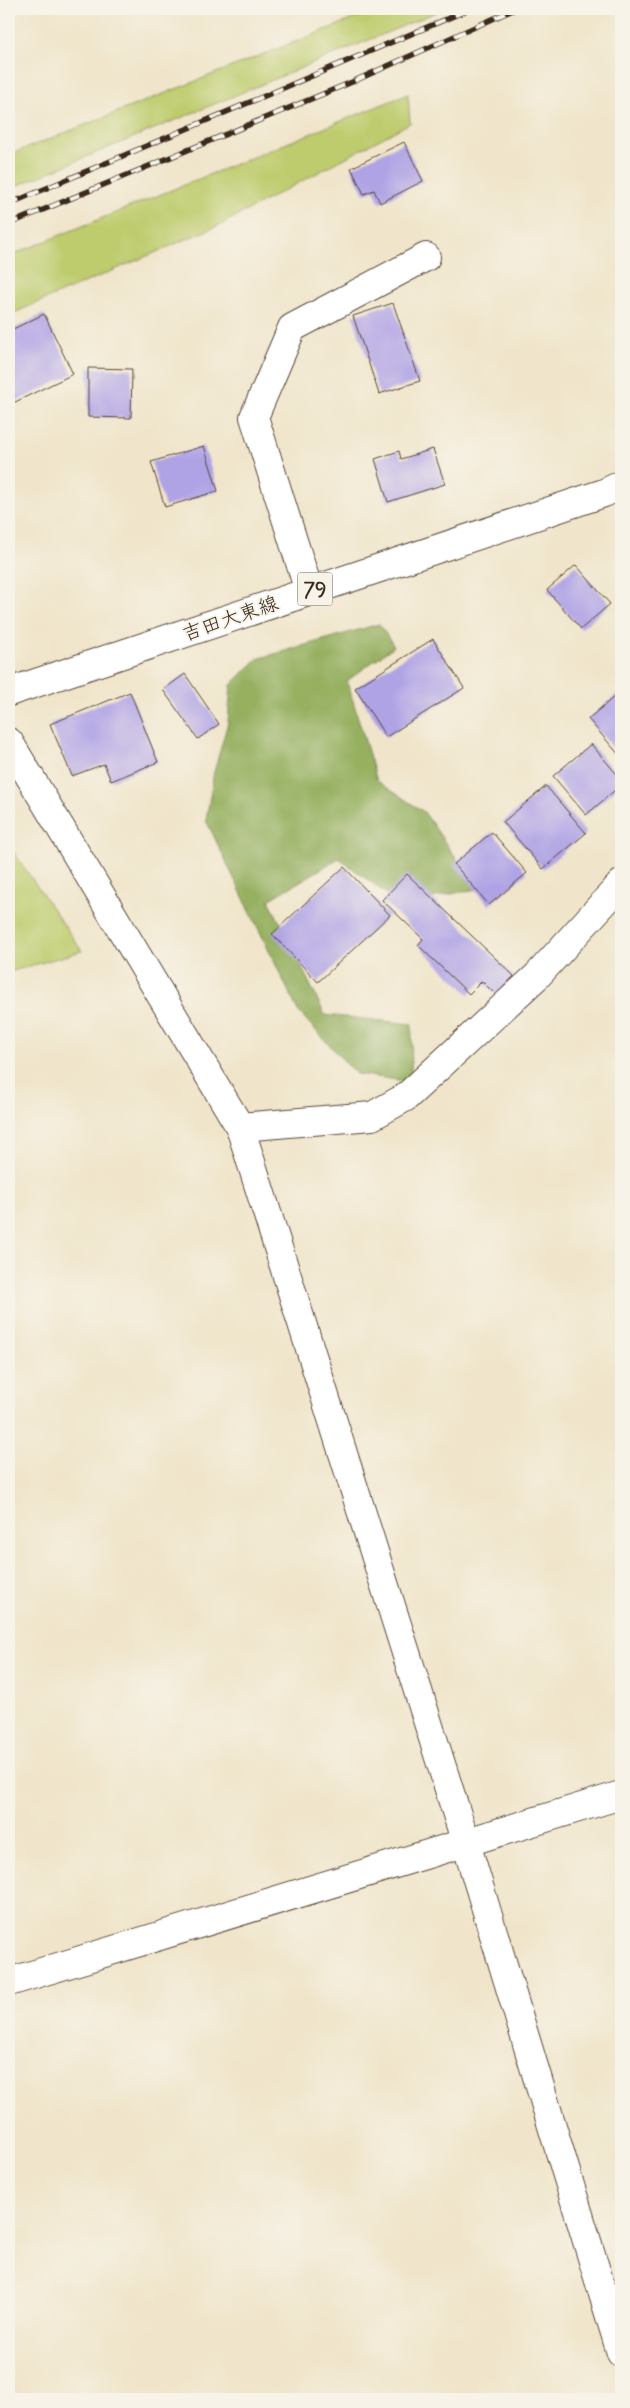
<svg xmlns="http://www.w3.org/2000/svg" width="630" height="2408" font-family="Mynerve,'Klee One',sans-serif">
<rect width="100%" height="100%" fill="#f7f3e8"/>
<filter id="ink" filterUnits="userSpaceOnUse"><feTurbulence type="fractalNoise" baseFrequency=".02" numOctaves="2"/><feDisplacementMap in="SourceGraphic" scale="10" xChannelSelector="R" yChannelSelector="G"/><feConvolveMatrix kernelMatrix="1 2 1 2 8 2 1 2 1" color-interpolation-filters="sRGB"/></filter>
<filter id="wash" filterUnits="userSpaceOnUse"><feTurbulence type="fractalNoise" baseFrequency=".0096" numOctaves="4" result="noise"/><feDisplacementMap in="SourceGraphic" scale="20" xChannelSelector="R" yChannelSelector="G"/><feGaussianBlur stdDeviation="1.12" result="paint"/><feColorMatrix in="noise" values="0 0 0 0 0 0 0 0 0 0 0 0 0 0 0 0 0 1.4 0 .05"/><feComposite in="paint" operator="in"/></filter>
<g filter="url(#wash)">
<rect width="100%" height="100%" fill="#f0e5ca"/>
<g fill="#becc6d" stroke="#7c7b46">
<path d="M378,9H444L9,189V155Z"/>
<path d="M408,94L410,123L222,224L9,315V256Z"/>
<path d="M12,850L82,951L9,972V851Z"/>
</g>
<path fill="#96b060" stroke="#686d3f" d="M379,624L394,646L347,681L377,781L424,812L477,889L400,904L339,858L269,900L325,1015L412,1024L411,1082L356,1074L298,1011L206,820L214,772L228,722L231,685L257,659Z"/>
<g id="blocks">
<g fill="#afa2e5">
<path d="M404,142L423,181L380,203L374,190L364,194L351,168Z"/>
<path d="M393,303L420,381L379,394L353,316Z"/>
<path d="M44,314L73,374L9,405V331Z"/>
<path d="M88,368L132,369L131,418L88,417Z"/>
<path d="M204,446L218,491L165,507L151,462Z"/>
<path d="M433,449L445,484L388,502L375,459L399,451L401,459Z"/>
<path d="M576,565L610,604L581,629L547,590Z"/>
<path d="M433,639L464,688L386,737L355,688Z"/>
<path d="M185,674L219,724L198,739L163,690Z"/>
<path d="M621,691V757L588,719Z"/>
<path d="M130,692L158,762L111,781L104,764L72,776L50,724Z"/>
<path d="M591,744L621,779V785L586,815L553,776Z"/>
<path d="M546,786L586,833L543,869L503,822Z"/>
<path d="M492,832L527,873L489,905L454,864Z"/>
<path d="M344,867L390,915L318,982L272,934Z"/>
<path d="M407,874L514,976L496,995L482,981L469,994L418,945L423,939L382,900Z"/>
</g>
</g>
</g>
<g filter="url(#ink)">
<use href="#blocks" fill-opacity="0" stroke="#564638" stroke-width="1"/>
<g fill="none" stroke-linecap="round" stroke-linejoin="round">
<defs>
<g id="minor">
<path d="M309,591L254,417L292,328L426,257"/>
<path d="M9,742L240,1127L466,1843L621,2353"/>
<path d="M240,1127L372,1116L406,1097L537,976L621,884"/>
<path d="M9,1982L621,1795"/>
</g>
<path id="primary" d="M9,692L604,493L621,485"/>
</defs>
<use href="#minor" stroke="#564638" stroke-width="30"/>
<use href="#primary" stroke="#564638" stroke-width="30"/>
<use href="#minor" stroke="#fff" stroke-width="28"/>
<use href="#primary" stroke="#fff" stroke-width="28"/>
<defs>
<g id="rail">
<path d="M9,204L470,9"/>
<path d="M9,224L352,82L515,9"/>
</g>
</defs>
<use href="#rail" stroke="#3b2a1e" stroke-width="5.5"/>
<use href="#rail" stroke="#f7f3e8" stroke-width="4" stroke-dasharray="11" stroke-linecap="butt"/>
</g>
</g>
<g text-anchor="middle" stroke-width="4" stroke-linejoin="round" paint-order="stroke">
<rect fill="#f7f3e8" stroke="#73665b" stroke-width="1" x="297.5" y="572.5" width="35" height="33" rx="4"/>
<g font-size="19" font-weight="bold" fill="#3b2a1e">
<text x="315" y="596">79</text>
</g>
<g font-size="20" fill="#3b2a1e" stroke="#f7f3e8">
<text transform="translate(230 618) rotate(-19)" y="7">吉田大東線</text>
</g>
</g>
<rect width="630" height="2408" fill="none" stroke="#f7f3e8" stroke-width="30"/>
</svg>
